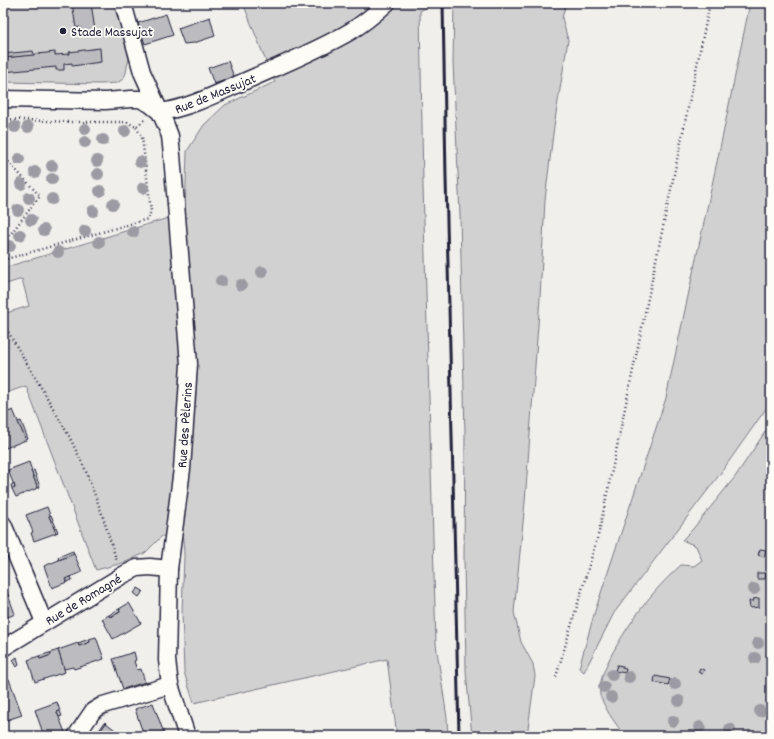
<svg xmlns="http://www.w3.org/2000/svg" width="774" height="739" font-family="Dekko,sans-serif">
<rect width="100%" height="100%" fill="#f0efec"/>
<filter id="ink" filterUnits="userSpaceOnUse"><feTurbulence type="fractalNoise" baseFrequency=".025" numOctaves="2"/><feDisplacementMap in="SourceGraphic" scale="8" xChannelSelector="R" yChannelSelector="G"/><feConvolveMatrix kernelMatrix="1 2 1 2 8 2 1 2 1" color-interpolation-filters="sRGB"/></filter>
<g filter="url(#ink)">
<g fill="#d2d1d1" stroke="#7a7a86">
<path d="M3,3H117L129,59L127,67L126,73L123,79L117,83L101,84L3,82Z"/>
<path d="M243,3H435L420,11L423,185L436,644L447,718L448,736H397L387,659L194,703L184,672L182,613L184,555L183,538L162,536L145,553L126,562L96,570L26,386L3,394V314L29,306L22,279L3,285V268L185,213L187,151L204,125L225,105L275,82L267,64Z"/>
<path d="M454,3H566L562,18L568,40L554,126L545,200L540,298L525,502L514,612L521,642L533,664L535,676L527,736H472L466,671L464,558L465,436L460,215L453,63Z"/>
<path d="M750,3H771V401L763,413L720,474L614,613L584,672L579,668L595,611L666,398L680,333L723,134Z"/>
<path d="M771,423V736H625C616,724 608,714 602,700C601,698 600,697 600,695C595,671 636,614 651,596C660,585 670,575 681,565L694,566L702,560L696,546L682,540L692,530L735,477Z"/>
</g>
<g fill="#bcbcc0" stroke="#22223b">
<path d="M72,3H91L95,31L81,33L80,27L76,28Z"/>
<path d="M166,14L173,35L145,44L138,23Z"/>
<path d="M210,17L215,36L194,43L184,44L178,28Z"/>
<path d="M100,48L101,62L72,66V63L64,64V70H56V67L3,72V58L55,52V55L70,54L69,52Z"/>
<path d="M33,51L34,55L3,58V54Z"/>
<path d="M228,61L234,77L214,84L208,68Z"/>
<path d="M13,410L26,440L3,449V414Z"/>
<path d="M21,421L28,439L26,440L18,422Z"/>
<path d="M29,462L32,471H31L38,488L16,497L12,489L15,488L8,470Z"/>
<path d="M34,470L40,487L38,488L31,471Z"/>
<path d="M14,483L15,488L12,489L11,485Z"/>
<path d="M47,507L50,515L49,516L56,533L34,541L31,533L33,532L26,515Z"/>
<path d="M51,515L58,532L56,533L49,516Z"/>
<path d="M760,549L766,550L764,557L758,555Z"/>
<path d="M73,551L74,554L59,560L58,557Z"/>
<path d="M74,554L82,572L65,579L67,582L52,588L44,566Z"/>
<path d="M757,573H766L765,579H757Z"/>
<path d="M71,577L72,580L67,582L65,579Z"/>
<path d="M138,588L143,591L139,597L134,593Z"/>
<path d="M7,592L8,595L3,597V594Z"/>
<path d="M8,595L15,614L3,619V597Z"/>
<path d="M759,598V607L750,608L749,601H754L753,599Z"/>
<path d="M129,603L141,623L113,639L102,619L109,615L110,617L120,612L119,609Z"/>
<path d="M119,609L120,612L110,617L109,615Z"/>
<path d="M96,637L104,659L74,669L73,667L64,669L58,650L78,643L79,646L90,642L89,639Z"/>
<path d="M89,639L90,642L79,646L78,643Z"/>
<path d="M58,650L65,672L35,682L28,660L39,656L40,659L51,655L50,653Z"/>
<path d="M134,652L136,660L134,661L137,670L141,669L145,682L123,689L113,659Z"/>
<path d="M49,653H50L51,655L40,659L39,656Z"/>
<path d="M17,657L19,665L17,667L13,660Z"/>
<path d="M617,665L623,666L622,668L626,669L625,673L615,671Z"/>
<path d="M700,668L704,670L702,674L698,672Z"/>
<path d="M655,676L670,679L668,685L654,682Z"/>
<path d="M9,679L22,715L4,721L3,718V681Z"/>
<path d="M57,702L60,711L57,712L66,735L44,736L35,710Z"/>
<path d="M153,703L165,736H144L135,709Z"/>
<path d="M60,711L62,716L59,717L57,712Z"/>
<path d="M105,722L106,723L97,736H95Z"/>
<path d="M106,723L123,736H97Z"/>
<path d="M756,732L763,734V736H755Z"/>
</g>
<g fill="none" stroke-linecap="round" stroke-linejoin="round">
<defs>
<g id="minor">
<path d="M123,3L142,72L165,123L170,136L172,155L189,364L182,469L169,569L167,660L170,685L187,736"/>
<path d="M3,99L105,101L131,99H140L150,104L160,112C189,108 216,94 243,82C279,66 317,51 351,31C364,23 376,13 387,3"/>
<path d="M3,524L44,622"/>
<path d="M3,648L123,575L137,568L150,567L169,569"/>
<path d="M76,736L93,711L103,705L170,685"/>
</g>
</defs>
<use href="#minor" stroke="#22223b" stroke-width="19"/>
<g stroke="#22223b" stroke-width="2.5" stroke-dasharray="1 3" stroke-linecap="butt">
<path d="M3,119L69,122H127L136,127L145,119"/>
<path d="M3,156L40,196L3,244"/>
<path d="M3,260L148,219L151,211L142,137L136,127"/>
<path d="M3,317L6,327L11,337L45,394L69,436L85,469L102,514L117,562"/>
<path d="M556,677L599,532L710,3"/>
</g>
<use href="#minor" stroke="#fdfcf7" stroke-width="16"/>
<path stroke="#22223b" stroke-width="3" d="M443,3L446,178L459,736"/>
</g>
<g fill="#9c9ba3">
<circle cx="15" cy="127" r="6"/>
<circle cx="28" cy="127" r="6"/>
<circle cx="85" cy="129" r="6"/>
<circle cx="125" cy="131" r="6"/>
<circle cx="103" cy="140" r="6"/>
<circle cx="85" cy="142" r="6"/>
<circle cx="19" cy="159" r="6"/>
<circle cx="97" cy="161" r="6"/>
<circle cx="140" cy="162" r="6"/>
<circle cx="52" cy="166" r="6"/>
<circle cx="35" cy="172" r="6"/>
<circle cx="98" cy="174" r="6"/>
<circle cx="52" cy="179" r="6"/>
<circle cx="21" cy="184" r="6"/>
<circle cx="143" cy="188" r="6"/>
<circle cx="100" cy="191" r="6"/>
<circle cx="29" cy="198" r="6"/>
<circle cx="52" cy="199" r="6"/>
<circle cx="113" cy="204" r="6"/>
<circle cx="18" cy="210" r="6"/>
<circle cx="93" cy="211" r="6"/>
<circle cx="31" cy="220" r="6"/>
<circle cx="44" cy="230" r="6"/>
<circle cx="85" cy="231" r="6"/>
<circle cx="133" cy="232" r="6"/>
<circle cx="20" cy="235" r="6"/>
<circle cx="99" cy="242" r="6"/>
<circle cx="10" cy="246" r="6"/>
<circle cx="58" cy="252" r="6"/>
<circle cx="262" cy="272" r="6"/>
<circle cx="221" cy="281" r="6"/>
<circle cx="241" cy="285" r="6"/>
<circle cx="754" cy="589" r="6"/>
<circle cx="758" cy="643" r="6"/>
<circle cx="755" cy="658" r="6"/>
<circle cx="612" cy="675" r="6"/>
<circle cx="629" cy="677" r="6"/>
<circle cx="675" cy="684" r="6"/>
<circle cx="604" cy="687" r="6"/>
<circle cx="611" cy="697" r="6"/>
<circle cx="679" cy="701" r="6"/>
<circle cx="760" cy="711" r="6"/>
<circle cx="673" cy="721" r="6"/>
<circle cx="700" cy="727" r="6"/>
<circle cx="730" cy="729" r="6"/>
</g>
</g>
<circle fill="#22223b" stroke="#fdfcf7" stroke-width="1.5" cx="63" cy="31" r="4"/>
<g text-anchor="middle" stroke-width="3.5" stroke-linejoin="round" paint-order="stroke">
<g font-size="14" fill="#22223b" stroke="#fdfcf7" text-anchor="start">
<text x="71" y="36">Stade Massujat</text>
</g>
<g font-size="14" fill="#22223b" stroke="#fdfcf7">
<text transform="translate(215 93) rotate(-22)" y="5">Rue de Massujat</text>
<text transform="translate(184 425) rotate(-86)" y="5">Rue des Pèlerins</text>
<text transform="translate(83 599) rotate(-31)" y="5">Rue de Romagné</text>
</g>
</g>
<rect width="774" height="739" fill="none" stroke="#fdfcf7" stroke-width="16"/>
<rect x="8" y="8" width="758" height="723" fill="none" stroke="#22223b" stroke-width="1.5" filter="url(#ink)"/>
</svg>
